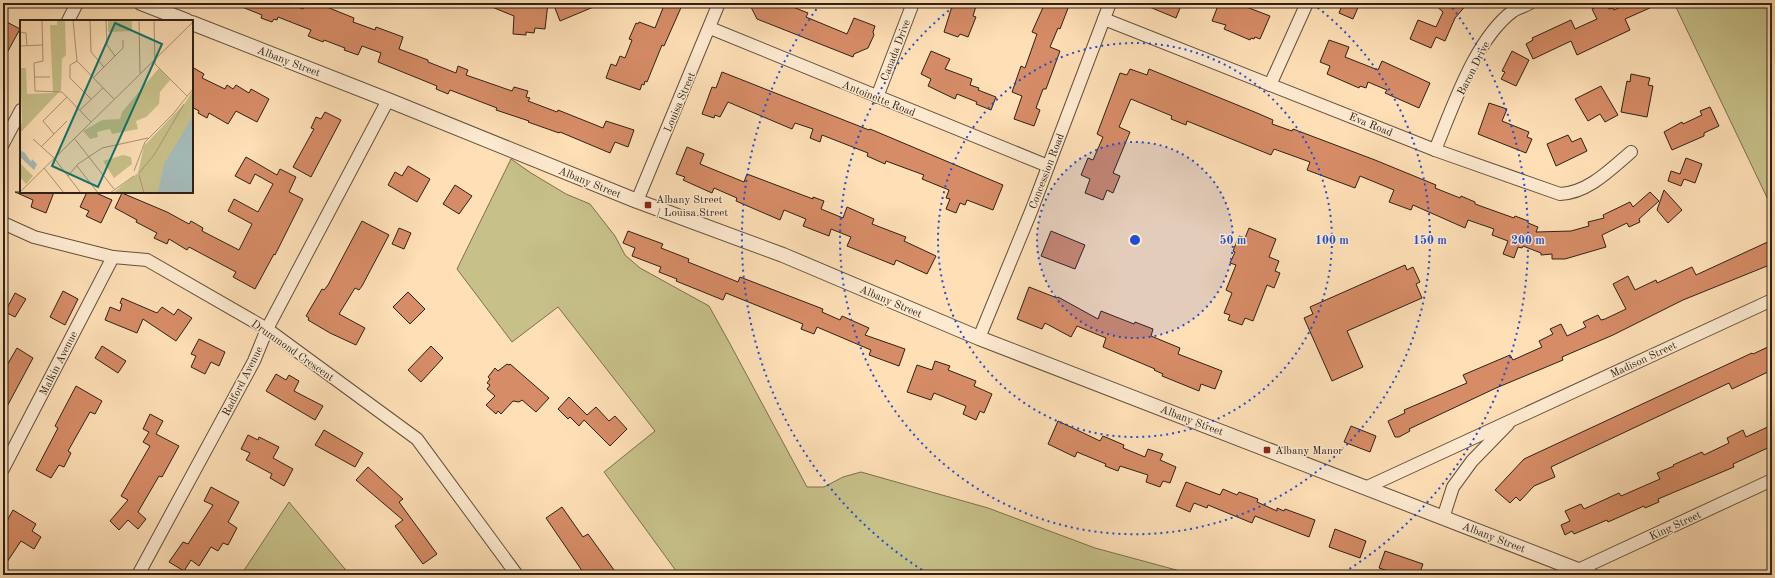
<svg xmlns="http://www.w3.org/2000/svg" width="1775" height="578" font-family="'Old Standard TT',serif">
<rect width="100%" height="100%" fill="#fedfb6"/>
<filter id="stains"><feTurbulence type="fractalNoise" baseFrequency=".005" numOctaves="4"/><feColorMatrix values="0 0 0 0 .2 0 0 0 0 .09 0 0 0 0 .02 0 0 0 .5 -.17"/></filter>
<radialGradient id="worn" r=".72"><stop offset=".6" stop-color="#630" stop-opacity="0"/><stop offset="1" stop-color="#630" stop-opacity=".3"/></radialGradient>
<g fill="#c7c089" stroke="#7b7050">
<path d="M1674,3H1772V208Z"/>
<path d="M511,159L531,173L566,194L590,204L615,236L625,255L640,268L709,306L729,342L807,487H824L843,477L861,472L988,508L1095,548L1195,575H679L604,472L655,431L558,307L512,342L457,269Z"/>
<path d="M289,502L350,575H241Z"/>
</g>
<g fill="#d68c67" stroke="#2f2116">
<path d="M232,3H288L303,9L306,3H317L354,18L353,22L375,30L376,27L403,37L399,49L428,60V62L456,73L458,66L468,70L466,75L512,91L514,87L528,91L526,97L530,98L528,101L557,112L558,110L603,128L606,121L634,130L628,147L615,142L610,153L560,132L559,133L528,122L529,121L496,110L497,108L450,90L448,94L436,89L437,86L378,62L381,53L362,46L358,55L344,50L345,48L324,40L323,42L308,36L311,30L278,17L277,20L274,19L272,22L261,18L262,15Z"/>
<path d="M482,3H548L545,29L535,28L534,33L526,32V35L513,34L514,16Z"/>
<path d="M553,3H603L560,21Z"/>
<path d="M665,3H683L664,46L662,45L647,82L645,81L644,85L642,84L640,90L606,78L611,64L616,66L620,56L625,58L632,40L629,39L636,23L638,24L639,22L655,28Z"/>
<path d="M749,3H783L808,13L806,17L847,34L854,18L875,26L873,32L874,35L868,48L854,54L853,57L757,19Z"/>
<path d="M953,3H977L973,16L976,17L968,37L960,34L958,37L944,32Z"/>
<path d="M1045,3H1070L1060,29L1058,28L1050,47L1060,51L1046,89H1043L1036,108L1040,110L1034,126L1014,119L1022,96L1012,92L1021,66L1025,68L1037,34L1032,32Z"/>
<path d="M1140,3H1182L1176,18Z"/>
<path d="M1219,3H1236L1270,16L1260,39L1255,37L1254,39L1251,38L1250,40L1224,29L1226,25L1212,21Z"/>
<path d="M1343,3H1360L1353,19L1339,13Z"/>
<path d="M1433,3H1468L1455,18L1445,41L1436,37L1431,48L1410,39L1418,20L1436,27L1443,12Z"/>
<path d="M1605,3L1609,9L1613,8L1614,10L1629,3H1661L1625,19L1630,30L1577,55L1571,41L1533,59L1526,44L1533,40L1532,38L1571,20L1575,29L1597,19L1592,9Z"/>
<path d="M3,20L20,29L3,60Z"/>
<path d="M1329,40L1349,47L1345,57L1378,70L1382,61L1430,83L1419,108L1385,93L1387,90L1368,82L1366,88L1360,86L1359,88L1327,74L1330,66L1320,62Z"/>
<path d="M931,51L950,59L945,69L972,79L970,85L979,88L978,90L996,97L991,110L976,104L977,102L957,94L955,99L928,86L931,79L921,74Z"/>
<path d="M1512,51L1529,60L1516,86L1501,79L1505,72L1502,71Z"/>
<path d="M192,67L204,74L202,78L225,89L227,85L233,89L236,85L249,93L251,89L269,99L257,122L236,111L228,124L209,113L207,118L198,113L199,111L192,107Z"/>
<path d="M1130,69L1147,75L1149,69L1257,113L1273,120L1272,124L1292,131L1293,129L1375,160L1436,185L1435,188L1460,198L1461,196L1475,202V204L1514,218L1515,216L1528,221V223L1538,227L1536,232L1571,231L1589,226L1588,222L1604,218L1603,215L1630,202L1633,207L1650,192L1659,201L1639,219L1640,222L1629,227L1627,223L1602,235L1606,247L1565,259H1552V254L1541,255V253L1523,246L1522,248L1518,247L1514,258L1503,254L1508,241L1492,235L1494,229L1468,220L1465,228L1413,205L1411,210L1389,202L1394,190L1360,176L1355,188L1307,170L1310,162L1274,149L1271,155L1187,121L1186,125L1171,119L1172,116L1131,99L1119,127L1130,132L1113,173L1120,176L1113,193L1107,190L1103,200L1085,193L1090,179L1081,175L1088,158L1093,160L1103,137L1097,134L1120,73L1127,75Z"/>
<path d="M722,72L869,130L870,129L1003,185L993,210L967,200L965,205L960,203L956,213L946,209L950,199L946,198L949,190L922,179L924,175L886,161L885,164L867,156L868,153L822,135L820,142L810,138L813,129L795,123L792,129L728,102L720,117L715,115L714,118L702,114L712,87L716,88Z"/>
<path d="M1631,74L1650,78L1648,85L1653,86L1647,117L1621,112L1627,81L1630,82Z"/>
<path d="M1601,86L1618,115L1605,122L1600,114L1588,121L1575,99Z"/>
<path d="M1489,103L1507,109L1502,121L1529,132L1527,137L1532,139L1526,153L1478,134Z"/>
<path d="M1710,107L1719,126L1704,133V136L1672,150L1664,132L1682,122L1683,124L1702,115L1700,111Z"/>
<path d="M325,112L341,120L311,177L293,167L314,129L311,128L316,117L321,119Z"/>
<path d="M1568,135L1572,142L1581,138L1587,151L1556,166L1547,144Z"/>
<path d="M687,147L704,154L700,164L744,182L747,174L813,199V197L824,201L821,209L843,218L847,207L874,219L872,224L906,237L904,241L936,256L927,274L896,260L894,265L847,246L851,237L831,229L829,236L803,226L806,219L784,210L780,220L736,201L737,198L714,188L712,193L683,180L685,177L676,174Z"/>
<path d="M246,157L277,175L280,169L296,177L289,192L303,199L275,255L274,254L255,289L233,277L236,272L189,247L187,250L169,239L167,244L154,238L157,233L136,222L137,220L115,208L122,193L167,212L189,224L191,221L203,228L202,231L239,250L252,224L228,211L234,199L258,212L273,184L255,174L250,184L235,176Z"/>
<path d="M1686,158L1702,164L1695,183L1684,179L1681,186L1668,181L1671,171L1680,174Z"/>
<path d="M408,166L430,179L417,202L388,185L395,172L402,176Z"/>
<path d="M455,185L472,196L459,214L443,204Z"/>
<path d="M1664,190L1682,210L1668,223L1657,210Z"/>
<path d="M15,192H54L46,213L31,207L33,200Z"/>
<path d="M87,192H94L112,200L101,223L86,216L89,211L80,207Z"/>
<path d="M362,221L389,235L362,286L359,290L355,288L339,314L365,328L356,345L330,333L308,320L309,318L306,316L322,289L324,290L328,285Z"/>
<path d="M399,228L411,233L404,249L392,244Z"/>
<path d="M1249,228L1276,239L1269,257L1279,261L1275,271L1280,273L1274,288L1267,285L1253,321L1245,318L1242,325L1228,320L1230,315L1224,313L1232,293L1226,290L1236,265L1230,263L1235,252L1233,251L1239,236L1245,238Z"/>
<path d="M628,231L663,244L661,248L689,259L688,262L738,282L740,277L823,309L822,312L840,320L842,316L869,328L865,335L905,349L899,366L869,355L871,350L817,327L814,334L801,329L803,324L726,293L723,300L676,281L677,279L659,272L661,267L632,256L635,248L623,243Z"/>
<path d="M1051,231L1085,245L1075,269L1041,256Z"/>
<path d="M1772,240V264L1683,300L1613,335L1562,357L1563,360L1496,388L1409,429L1410,431L1399,437H1395L1388,421L1405,413L1404,410L1467,383L1463,375L1510,355L1513,360L1542,347L1539,341L1553,334L1550,329L1561,324L1567,336L1586,327L1583,322L1598,315L1601,320L1605,319L1626,309L1613,284L1628,276L1635,290L1656,280L1657,283L1692,267L1696,275Z"/>
<path d="M1405,265L1407,270L1413,267L1420,282L1416,284L1422,298L1347,331L1363,367L1332,381L1304,318L1313,314L1310,307Z"/>
<path d="M1029,287L1057,298L1058,297L1098,319L1101,311L1134,324L1135,322L1153,329L1151,336L1180,348L1178,354L1222,371L1215,389L1201,384L1199,391L1162,376L1163,374L1154,370L1155,369L1103,347L1106,338L1077,326L1071,337L1045,323L1042,329L1017,319Z"/>
<path d="M63,291L78,299L65,325L50,317Z"/>
<path d="M408,292L425,309L410,324L393,307Z"/>
<path d="M15,293L26,299L15,317L5,312Z"/>
<path d="M122,298L157,313L162,307L174,315L178,309L192,318L176,341L143,319L137,333L105,320L110,307L120,311L122,304L120,303Z"/>
<path d="M199,339L225,352L219,366L211,362L205,374L191,367L196,356L191,354Z"/>
<path d="M1772,345V370L1732,389L1729,383L1551,467L1555,477L1534,486L1520,501L1516,497L1510,503L1495,490L1524,459L1752,353L1753,354Z"/>
<path d="M102,346L126,361L118,373L95,358Z"/>
<path d="M431,346L443,358L421,382L408,370Z"/>
<path d="M17,348L33,358L3,414V372Z"/>
<path d="M935,361L950,366L948,370L976,381L974,386L992,394L984,413L980,411L976,420L963,414L966,406L934,393L931,400L907,392L917,365L932,370Z"/>
<path d="M507,364L509,365L510,364L549,398L536,412L522,400L519,402L513,401L501,414L498,411L496,414L486,405L495,396L487,389L490,385L487,383L490,379L488,377L495,368L498,371Z"/>
<path d="M276,374L286,380L289,375L299,381L294,391L323,406L315,420L266,391Z"/>
<path d="M76,386L102,401L95,414L90,412L68,451L71,453L64,467L59,465L51,478L36,470L58,428L55,426Z"/>
<path d="M569,397L587,415L596,407L609,421L615,416L627,429L610,446L584,420L579,426L570,417L568,419L558,409Z"/>
<path d="M150,414L163,421L156,434L179,446L162,477L159,476L138,512L146,519L138,529L128,520L119,530L110,521L128,500L121,496L150,446L143,442L149,432L143,429Z"/>
<path d="M1058,421L1100,441L1103,436L1124,445L1123,448L1145,457L1148,449L1163,454L1160,460L1176,467L1170,483L1163,481L1160,487L1146,482L1148,475L1120,466L1118,471L1105,466L1106,464L1077,452L1075,457L1048,444Z"/>
<path d="M1772,425V446L1733,464L1734,467L1658,499L1659,502L1645,508L1644,506L1608,522L1607,520L1574,534L1572,531L1565,535L1561,525L1570,521L1565,511L1581,504L1584,509L1619,493L1621,496L1660,479L1657,473L1674,466L1673,465L1702,452L1704,455L1729,443L1727,438L1743,430L1746,437Z"/>
<path d="M1351,426L1376,436L1370,452L1344,442Z"/>
<path d="M324,430L363,453L355,467L315,445Z"/>
<path d="M248,435L258,440L259,437L279,447L273,458L293,469L284,486L270,478L272,474L246,460L250,453L241,449Z"/>
<path d="M368,467L403,499L399,502L437,554L423,564L395,526L403,520L356,480Z"/>
<path d="M1186,482L1220,495L1223,489L1237,495L1239,492L1258,499L1257,502L1277,511V508L1284,511L1285,509L1315,520L1309,537L1255,516L1252,523L1208,505L1207,508L1194,503L1190,512L1176,506Z"/>
<path d="M211,487L239,502L228,522L237,528L228,545L223,543L218,551L211,547L199,566L191,560L184,571L169,562L183,542L188,544L213,505L204,501Z"/>
<path d="M562,507L583,537L588,534L614,570L607,575H585L546,518Z"/>
<path d="M13,510L36,524L32,531L41,537L34,549L21,541L3,568V528Z"/>
<path d="M1335,529L1366,541L1360,558L1329,547Z"/>
<path d="M1385,551L1423,564L1419,575H1400L1379,568Z"/>
</g>
<g fill="none" stroke-linecap="round" stroke-linejoin="round">
<defs>
<g id="minor">
<path d="M1104,19L1435,150L1560,194C1588,193 1611,169 1631,152"/>
<path d="M68,21L77,3"/>
<path d="M710,28L1048,166"/>
<path d="M1270,85L1307,3"/>
<path d="M877,97L913,3"/>
<path d="M3,144L21,110"/>
<path d="M1435,150C1453,107 1475,39 1513,11C1518,8 1525,6 1530,3"/>
<path d="M637,201L719,3"/>
<path d="M3,223L34,237L113,257L147,260L267,329L417,439L517,575"/>
<path d="M979,338L1032,209L1110,3"/>
<path d="M3,469L113,257"/>
<path d="M1365,488L1772,300"/>
<path d="M1443,518L1453,487L1472,461L1508,424"/>
<path d="M138,575L254,361L267,329L388,100"/>
<path d="M1571,575L1578,570L1772,480"/>
</g>
<g id="tertiary">
<path d="M141,3L187,21"/>
<path d="M192,23L388,100L637,201L783,255L979,338L1591,575"/>
</g>
</defs>
<use href="#minor" stroke="#63503e" stroke-width="14"/>
<use href="#tertiary" stroke="#63503e" stroke-width="16"/>
<use href="#minor" stroke="#feead0" stroke-width="12"/>
<use href="#tertiary" stroke="#feead0" stroke-width="14"/>
</g>
<circle cx="1135" cy="240" r="98" fill="#1d4ed8" fill-opacity=".12"/>
<g fill="none" stroke="#1d4ed8" stroke-width="2" stroke-dasharray="2 4">
<circle cx="1135" cy="240" r="98"/>
<circle cx="1135" cy="240" r="197"/>
<path d="M1313 4A295 295 0 1 1 957 4"/>
<path d="M927 573A393 393 0 0 1 821 3M1449 3A393 393 0 0 1 1343 573"/>
</g>
<g fill="#8f2418" stroke="#feead0" stroke-width="1.5">
<rect x="644" y="201" width="8" height="8" rx="2"/>
<rect x="1263" y="446" width="8" height="8" rx="2"/>
</g>
<g text-anchor="middle" stroke-width="3" stroke-linejoin="round" paint-order="stroke">
<g font-size="11" fill="#2f2116" stroke="#feead0">
<text transform="translate(895 50) rotate(-69)" y="4">Canada Drive</text>
<text transform="translate(289 61) rotate(21)" y="4">Albany Street</text>
<text transform="translate(1473 68) rotate(-63)" y="4">Baron Drive</text>
<text transform="translate(879 98) rotate(22)" y="4">Antoinette Road</text>
<text transform="translate(679 102) rotate(-67)" y="4">Louisa Street</text>
<text transform="translate(1371 124) rotate(22)" y="4">Eva Road</text>
<text transform="translate(1046 171) rotate(-69)" y="4">Concession Road</text>
<text transform="translate(590 182) rotate(22)" y="4">Albany Street</text>
<text transform="translate(891 301) rotate(23)" y="4">Albany Street</text>
<text transform="translate(293 350) rotate(35)" y="4">Drummond Crescent</text>
<text transform="translate(1643 359) rotate(-25)" y="4">Madison Street</text>
<text transform="translate(58 363) rotate(-63)" y="4">Malkin Avenue</text>
<text transform="translate(242 381) rotate(-63)" y="4">Radford Avenue</text>
<text transform="translate(1192 420) rotate(21)" y="4">Albany Street</text>
<text transform="translate(1675 525) rotate(-25)" y="4">King Street</text>
<text transform="translate(1494 537) rotate(21)" y="4">Albany Street</text>
</g>
<g font-size="11" fill="#2f2116" stroke="#feead0" text-anchor="start">
<text x="656" y="203">Albany Street<tspan x="656" dy="13">/ Louisa Street</tspan></text>
<text x="1275" y="454">Albany Manor</text>
</g>
</g>
<g transform="translate(20 20)">
<rect width="173" height="173" fill="#fedfb6"/>
<path d="M37,0H45L46,35L42,39L41,70L0,113L2,99L0,48H6L7,74L33,73L30,5H37ZM88,0H112V11L88,12ZM139,48L150,60L140,72L139,84L126,97L116,101L118,109L92,114L90,109L77,112L78,117L70,119L63,111L82,100L100,99L102,92ZM173,70V100L143,173H93L118,153L124,126L165,83ZM103,135L111,137L112,144L94,158L83,141ZM0,143L13,156L6,164L0,157Z" fill="#c7c089"/>
<path d="M173,96V173H138L144,144ZM0,130L5,133L11,142L12,139L17,144L14,150L0,137Z" fill="#a4bab8"/>
<path fill="none" stroke="#ab9376" stroke-width="1" d="M22,0L23,41L14,43L15,71L42,72L71,102M53,0L57,41L94,79M70,0L71,32L84,47M86,0L87,25L95,36M119,0L120,53M134,0L135,44L167,76M0,12L6,13L7,26M0,26L22,25M57,41L50,45V58L71,79M15,57H30M73,58L103,28V20M60,90L83,68M34,114L23,101L47,77M54,118L94,169M13,119L34,138L61,173M21,127L47,101M57,146L78,173M24,148L44,173M114,151L125,122L153,94L173,69M119,153L134,135L164,84M119,155L124,173M48,156L58,144L82,128L128,118M0,172L173,2M90,173L114,156"/>
<path fill="#0f766e" fill-opacity="0.15" stroke="#0f766e" stroke-width="2" d="M95,3L142,24L78,167L32,146Z"/>
<rect width="173" height="173" fill="none" stroke="#2f2116" stroke-width="2"/>
</g>
<circle cx="1135" cy="240" r="6" fill="#1d4ed8" stroke="#feead0" stroke-width="2"/>
<g font-size="12" text-anchor="middle" font-weight="bold" fill="#1d4ed8" stroke="#feead0" stroke-width="3" stroke-linejoin="round" paint-order="stroke">
<text x="1233" y="244">50 m</text>
<text x="1332" y="244">100 m</text>
<text x="1430" y="244">150 m</text>
<text x="1528" y="244">200 m</text>
</g>
<rect width="1775" height="578" fill="none" stroke="#fedfb6" stroke-width="16"/>
<rect x="4" y="4" width="1767" height="570" fill="none" stroke="#2f2116" stroke-width="2"/>
<rect x="8" y="8" width="1759" height="562" fill="none" stroke="#2f2116"/>
<rect width="100%" height="100%" filter="url(#stains)"/>
<rect width="100%" height="100%" fill="url(#worn)"/>
</svg>
